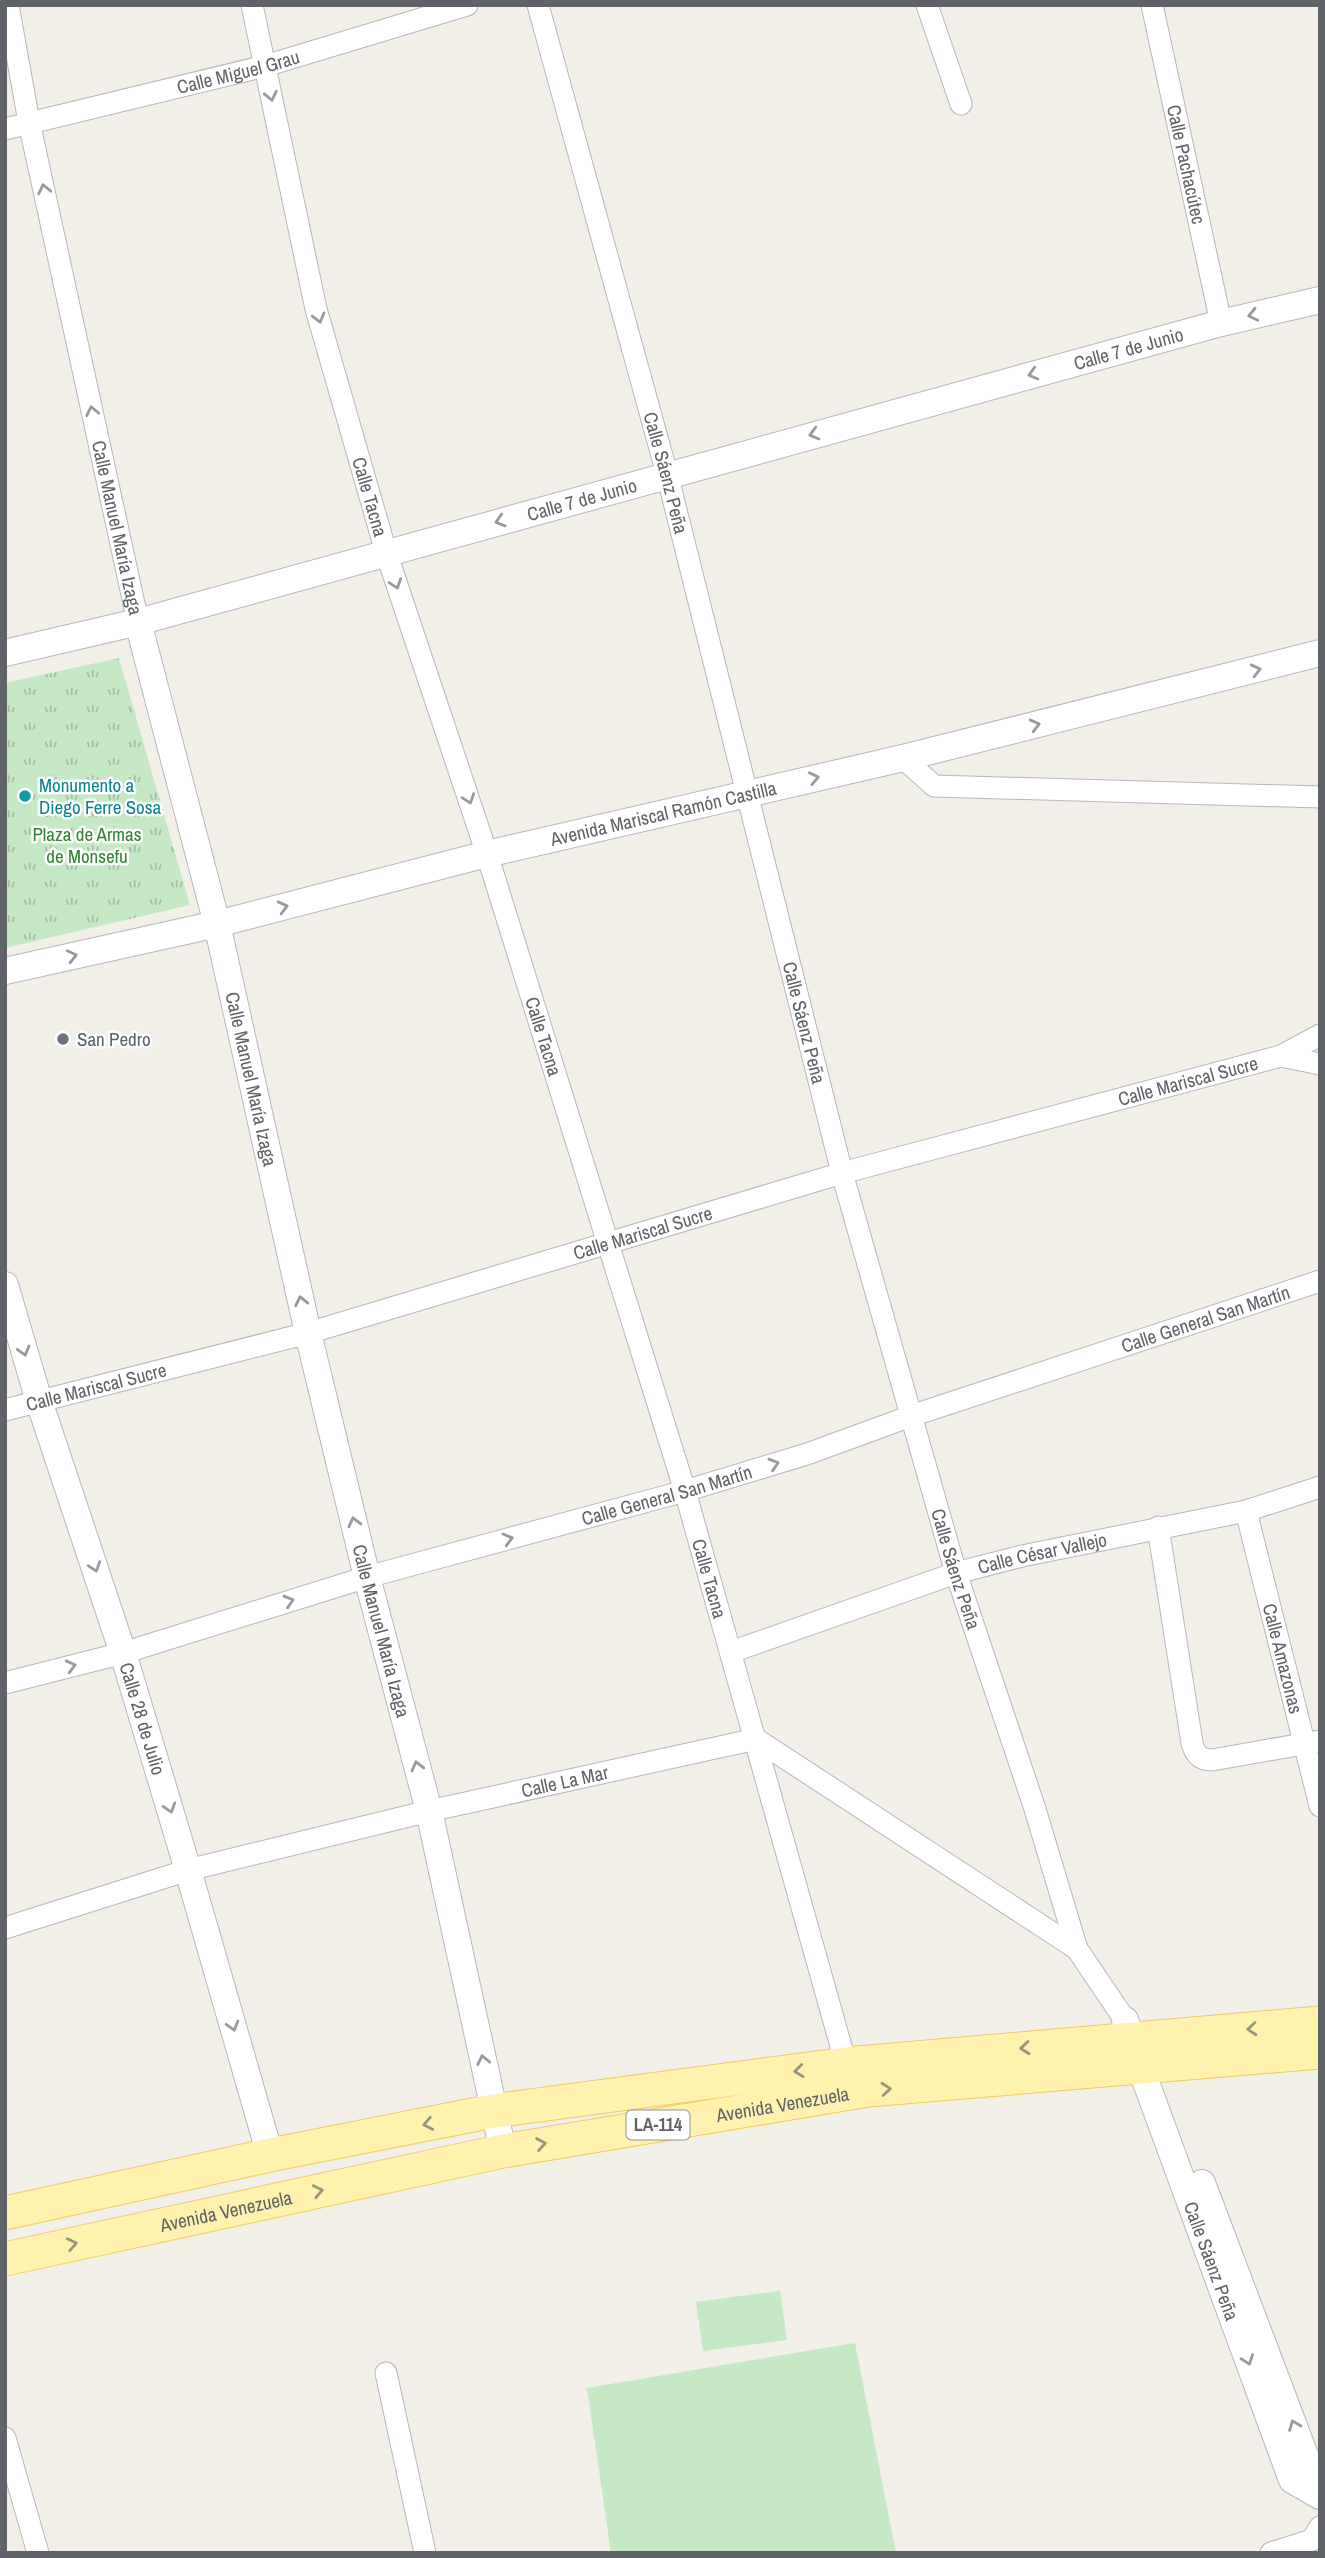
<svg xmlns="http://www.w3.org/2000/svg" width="1325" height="2558" font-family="'Archivo Narrow',sans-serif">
<defs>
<pattern id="grass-tufts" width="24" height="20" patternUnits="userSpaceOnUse" patternTransform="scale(1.75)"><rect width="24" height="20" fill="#c5e8c5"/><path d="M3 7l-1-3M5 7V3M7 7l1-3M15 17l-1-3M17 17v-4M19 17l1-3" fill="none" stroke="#a3c0a4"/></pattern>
</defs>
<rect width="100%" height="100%" fill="#f1efe8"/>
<path fill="url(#grass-tufts)" d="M119,658L190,905L5,948V683Z"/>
<g fill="#c5e8c5">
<path d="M780,2291L787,2340L703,2351L696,2302Z"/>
<path d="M855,2343L896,2553H611L587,2388Z"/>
</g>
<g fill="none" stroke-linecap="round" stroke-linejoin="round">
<defs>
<g id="minor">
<path id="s1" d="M8,5L29,122L138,622"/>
<path id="s2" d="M252,5L316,309L386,552L487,854L685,1491L846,2064"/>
<path id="s3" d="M538,5L667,474L842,1173L956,1573L1035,1809L1077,1949L1125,2020"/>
<path d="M927,5L961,104"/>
<path id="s4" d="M1152,5L1221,323"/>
<path id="s5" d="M5,129L265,66L467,5"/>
<path d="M903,758L934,786L1320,797"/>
<path d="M1281,1056L1320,1064"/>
<path id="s6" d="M5,1410L308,1333L842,1173L1281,1056L1320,1035"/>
<path id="s7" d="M1246,1511L1320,1806"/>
<path d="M1158,1527L1192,1743C1195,1755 1200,1760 1212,1760L1320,1741"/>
<path id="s8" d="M731,1652L956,1573L1022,1556L1246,1511L1320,1487"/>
<path id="s9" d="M5,1683L123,1653L367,1577L685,1491L807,1454L911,1416L1320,1281"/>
<path id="s10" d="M5,1928L188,1870L429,1811L756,1739L1077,1949"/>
<path d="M386,2373L425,2553"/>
<path d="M5,2438L38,2553"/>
<path d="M1271,2553L1312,2540L1320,2527"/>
</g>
<g id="tertiary">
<path id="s11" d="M138,622L217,924L308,1333L367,1577L429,1811L503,2151"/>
<path id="s12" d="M5,653L138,622L1221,323L1320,300"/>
<path id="s13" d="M5,971L217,924L487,854L903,758L1320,653"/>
<path id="s14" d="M5,1285L39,1401L123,1653L188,1870L270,2155"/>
<path id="s15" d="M1125,2020L1140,2066L1292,2480L1320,2496"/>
<path d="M1202,2183L1311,2471V2490"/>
</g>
<g id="primary">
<path d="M5,2213L270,2155L493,2111L846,2064L1320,2023"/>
<path id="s16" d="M5,2259L503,2151L868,2090L1320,2052"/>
</g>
</defs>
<use href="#minor" stroke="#b5b8bc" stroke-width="23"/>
<use href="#tertiary" stroke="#b5b8bc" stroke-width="28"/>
<use href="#primary" stroke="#f2c960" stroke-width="35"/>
<use href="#minor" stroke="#fff" stroke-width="21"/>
<use href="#tertiary" stroke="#fff" stroke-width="26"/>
<use href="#primary" stroke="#fff2af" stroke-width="33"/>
</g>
<defs><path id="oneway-chevron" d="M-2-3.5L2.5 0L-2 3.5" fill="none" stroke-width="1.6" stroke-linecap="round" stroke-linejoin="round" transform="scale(1.75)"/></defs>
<g stroke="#979a9d">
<use href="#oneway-chevron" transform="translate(271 96) rotate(78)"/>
<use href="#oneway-chevron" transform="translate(44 189) rotate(-102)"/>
<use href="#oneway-chevron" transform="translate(1253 315) rotate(167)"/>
<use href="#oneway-chevron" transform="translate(319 318) rotate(75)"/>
<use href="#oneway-chevron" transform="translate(1033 374) rotate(165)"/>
<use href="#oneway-chevron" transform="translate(92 411) rotate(-102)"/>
<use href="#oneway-chevron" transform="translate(814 434) rotate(165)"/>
<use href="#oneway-chevron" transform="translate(500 521) rotate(164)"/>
<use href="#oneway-chevron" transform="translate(396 584) rotate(71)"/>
<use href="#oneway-chevron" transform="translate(1256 670) rotate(-14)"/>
<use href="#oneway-chevron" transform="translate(1035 725) rotate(-14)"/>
<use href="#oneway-chevron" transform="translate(814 778) rotate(-12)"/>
<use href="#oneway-chevron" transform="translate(469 799) rotate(71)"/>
<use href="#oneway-chevron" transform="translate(283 907) rotate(-14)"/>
<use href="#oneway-chevron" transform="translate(72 956) rotate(-13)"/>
<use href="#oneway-chevron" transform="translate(301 1301) rotate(-102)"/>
<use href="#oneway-chevron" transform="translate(24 1351) rotate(74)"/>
<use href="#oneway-chevron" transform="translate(774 1464) rotate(-17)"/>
<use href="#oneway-chevron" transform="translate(354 1522) rotate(-104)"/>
<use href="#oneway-chevron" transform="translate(508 1539) rotate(-15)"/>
<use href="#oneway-chevron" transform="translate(95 1567) rotate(71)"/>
<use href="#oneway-chevron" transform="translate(289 1601) rotate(-17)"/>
<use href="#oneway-chevron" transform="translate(71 1666) rotate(-14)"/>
<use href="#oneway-chevron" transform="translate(417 1766) rotate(-105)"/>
<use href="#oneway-chevron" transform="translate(170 1808) rotate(73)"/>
<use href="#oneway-chevron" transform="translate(233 2026) rotate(74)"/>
<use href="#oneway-chevron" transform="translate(483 2060) rotate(-102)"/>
<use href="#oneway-chevron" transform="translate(1248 2360) rotate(70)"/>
<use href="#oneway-chevron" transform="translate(1294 2425) rotate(-111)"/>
</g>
<g stroke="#979581">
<use href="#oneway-chevron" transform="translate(1252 2029) rotate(175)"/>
<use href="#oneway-chevron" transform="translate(1025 2048) rotate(175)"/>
<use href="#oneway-chevron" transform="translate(799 2071) rotate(173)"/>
<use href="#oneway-chevron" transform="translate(886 2089) rotate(-5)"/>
<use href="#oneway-chevron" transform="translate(428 2124) rotate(169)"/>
<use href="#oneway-chevron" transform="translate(541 2144) rotate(-9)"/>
<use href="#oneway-chevron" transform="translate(318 2191) rotate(-12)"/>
<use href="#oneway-chevron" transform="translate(72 2244) rotate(-12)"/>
</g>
<circle fill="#0f9aa8" stroke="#fff" stroke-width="2.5" cx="25" cy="796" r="7"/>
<circle fill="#6b7280" stroke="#fff" stroke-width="2.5" cx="63" cy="1039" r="7"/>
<g text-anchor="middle" stroke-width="5" stroke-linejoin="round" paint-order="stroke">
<rect fill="#fff" stroke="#8f9295" stroke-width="2" x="626.5" y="2110.5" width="63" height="29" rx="5"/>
<g font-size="18" font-weight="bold" fill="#5f6368">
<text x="658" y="2131">LA-114</text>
</g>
<g font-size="19" fill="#5f6368" stroke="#fff">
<text dy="7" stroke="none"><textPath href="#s5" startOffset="240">Calle Miguel Grau</textPath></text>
<text dy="7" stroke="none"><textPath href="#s4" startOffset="163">Calle Pachacútec</textPath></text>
<text dy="7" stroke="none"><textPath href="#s12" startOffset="1164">Calle 7 de Junio</textPath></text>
<text dy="7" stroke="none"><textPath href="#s3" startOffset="485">Calle Sáenz Peña</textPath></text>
<text dy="7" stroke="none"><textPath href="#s2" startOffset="506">Calle Tacna</textPath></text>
<text dy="7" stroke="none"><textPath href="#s12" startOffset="597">Calle 7 de Junio</textPath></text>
<text dy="7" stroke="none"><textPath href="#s1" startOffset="534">Calle Manuel María Izaga</textPath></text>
<text dy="7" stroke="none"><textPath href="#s13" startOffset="677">Avenida Mariscal Ramón Castilla</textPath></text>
<text dy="7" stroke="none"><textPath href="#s3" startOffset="1052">Calle Sáenz Peña</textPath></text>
<text dy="7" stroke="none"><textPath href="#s2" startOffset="1073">Calle Tacna</textPath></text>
<text dy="7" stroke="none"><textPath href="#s11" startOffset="471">Calle Manuel María Izaga</textPath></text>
<text dy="7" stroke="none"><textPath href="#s6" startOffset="1228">Calle Mariscal Sucre</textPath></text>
<text dy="7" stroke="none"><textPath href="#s6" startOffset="662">Calle Mariscal Sucre</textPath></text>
<text dy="7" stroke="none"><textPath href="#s9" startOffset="1255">Calle General San Martín</textPath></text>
<text dy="7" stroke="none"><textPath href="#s6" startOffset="94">Calle Mariscal Sucre</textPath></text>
<text dy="7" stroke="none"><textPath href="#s9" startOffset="688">Calle General San Martín</textPath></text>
<text dy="7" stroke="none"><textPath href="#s8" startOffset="327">Calle César Vallejo</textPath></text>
<text dy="7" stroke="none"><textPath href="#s3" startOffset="1619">Calle Sáenz Peña</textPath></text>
<text dy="7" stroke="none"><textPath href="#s2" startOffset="1640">Calle Tacna</textPath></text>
<text dy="7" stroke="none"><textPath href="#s11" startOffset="1038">Calle Manuel María Izaga</textPath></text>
<text dy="7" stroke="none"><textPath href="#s7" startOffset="152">Calle Amazonas</textPath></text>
<text dy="7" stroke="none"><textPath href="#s14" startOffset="455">Calle 28 de Julio</textPath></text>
<text dy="7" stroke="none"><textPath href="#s10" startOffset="579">Calle La Mar</textPath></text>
<text dy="7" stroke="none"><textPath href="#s16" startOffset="793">Avenida Venezuela</textPath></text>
<text dy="7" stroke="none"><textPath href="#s16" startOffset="226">Avenida Venezuela</textPath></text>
<text dy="7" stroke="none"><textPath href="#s15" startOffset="256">Calle Sáenz Peña</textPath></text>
</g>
<g font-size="19" fill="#0d838f" stroke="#fff" text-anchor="start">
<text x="39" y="792">Monumento a<tspan x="39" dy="22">Diego Ferre Sosa</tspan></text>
</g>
<g font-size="19" fill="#348238" stroke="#fff">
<text x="87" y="841">Plaza de Armas<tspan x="87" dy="22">de Monsefu</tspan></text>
</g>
<g font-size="19" fill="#5b616d" stroke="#fff" text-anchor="start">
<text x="77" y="1046">San Pedro</text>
</g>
</g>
<rect width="1325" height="2558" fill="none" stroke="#5f6368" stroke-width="14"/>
</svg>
